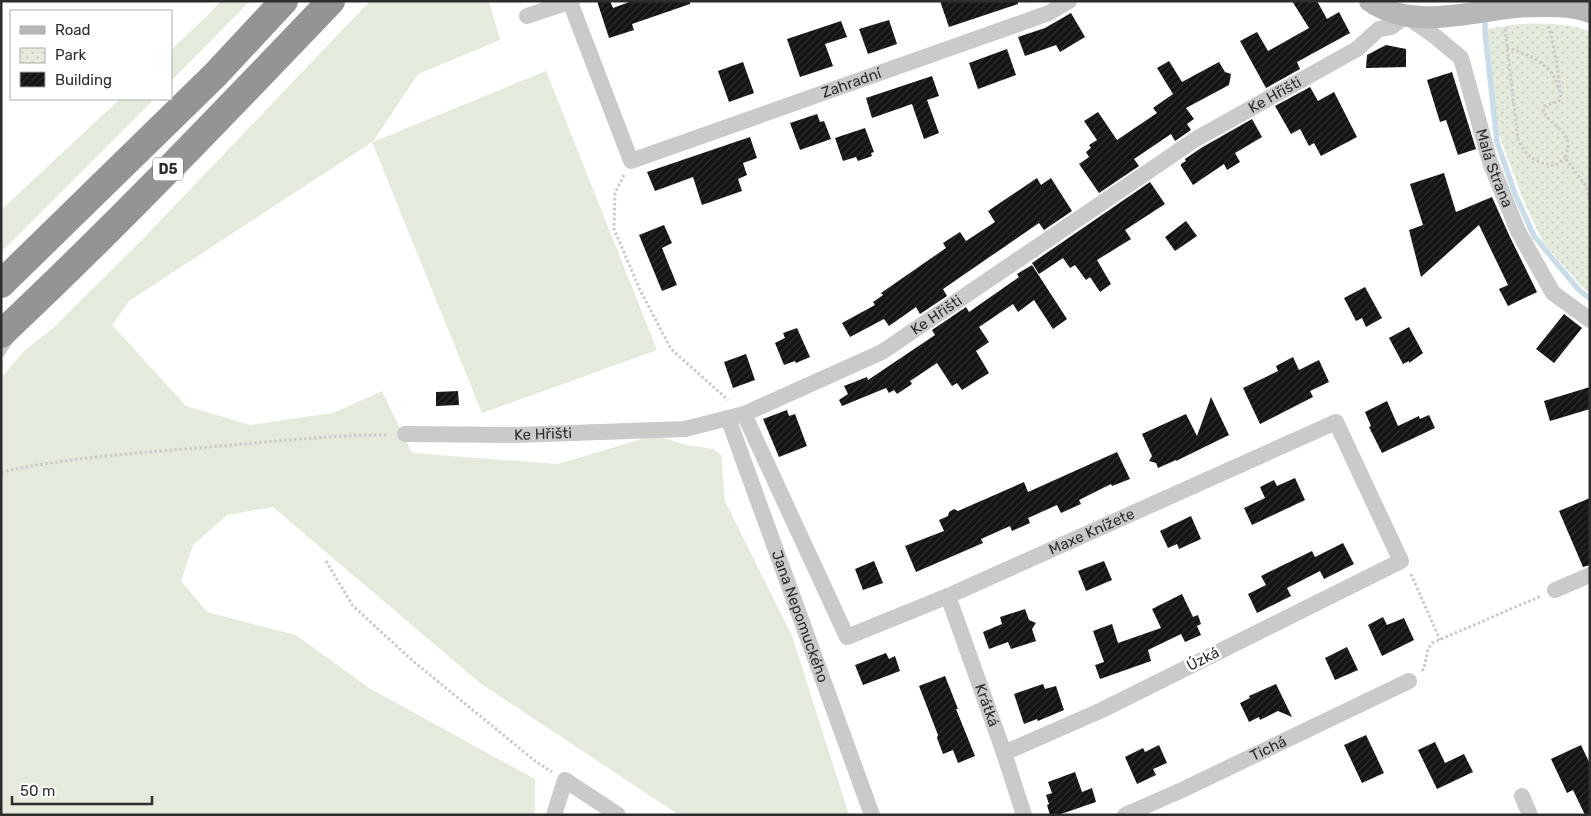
<svg xmlns="http://www.w3.org/2000/svg" width="1591" height="816" font-family="Rubik,sans-serif">
<defs>
<pattern id="park-dots" width="8" height="8" patternUnits="userSpaceOnUse" patternTransform="scale(1.25)"><rect width="8" height="8" fill="#e4eadc"/><path d="M2 2h.1M6 6h.1" fill="none" stroke="#c4c9bd" stroke-width="1.8" stroke-linecap="round"/></pattern>
<pattern id="building-hatch" width="6" height="6" patternUnits="userSpaceOnUse" patternTransform="scale(1.25)"><rect width="6" height="6" fill="#141414"/><path d="M-1 1l2-2M0 6l6-6M5 7l2-2" fill="none" stroke="#2e2e2e"/></pattern>
</defs>
<rect width="100%" height="100%" fill="#fff"/>
<g fill="#e4eadc">
<path d="M221,1H250L171,81V50L209,14Z"/>
<path d="M370,1H489L500,40L418,74L373,142L546,71L657,350L482,413L372,142L129,301L112,325L186,406L250,425L333,413L382,391L412,453L558,464L655,435L686,445L714,449L721,455L725,501L792,636L849,815H679L480,683L273,507L227,515L193,545L181,581L207,612L296,635L369,688L535,779V815H1V378L25,350L52,329L139,243Z"/>
<path d="M120,99H154L1,252V210Z"/>
</g>
<path fill="url(#park-dots)" d="M1519,24C1542,24 1568,22 1590,32V294L1581,286L1543,242L1523,199L1498,132L1486,29Z"/>
<g fill="none" stroke-linecap="round" stroke-linejoin="round">
<path stroke="#c9dde9" stroke-width="5.5" d="M1485,15V32L1497,142L1515,194L1534,236L1578,289L1590,299"/>
</g>
<g fill="url(#building-hatch)">
<path d="M597,1H610L613,8L632,1H690V4L632,24L634,30L609,38Z"/>
<path d="M940,1H1018V4L949,27Z"/>
<path d="M1292,1H1317L1327,19L1339,12L1350,33L1297,62L1300,69L1266,88L1240,41L1257,32L1268,51L1309,28Z"/>
<path d="M1071,13L1085,37L1060,52L1056,45L1025,56L1018,37L1045,28Z"/>
<path d="M889,20L897,44L868,54L859,29Z"/>
<path d="M841,21L847,37L825,44L833,66L800,77L787,39Z"/>
<path d="M1386,45L1406,49V67L1366,68L1367,55Z"/>
<path d="M1007,49L1016,75L978,89L969,63Z"/>
<path d="M1169,61L1182,82L1219,62L1225,72L1231,74L1229,85L1186,108L1194,119L1187,124L1191,130L1175,141L1171,134L1134,159L1139,166L1099,193L1079,164L1089,157L1086,152L1091,148L1089,145L1097,140L1084,121L1098,112L1117,140L1157,113L1153,108L1173,94L1157,68Z"/>
<path d="M743,62L754,93L729,102L718,71Z"/>
<path d="M1452,72L1476,149L1458,155L1446,120L1440,122L1427,80Z"/>
<path d="M932,76L939,96L927,100L939,133L924,139L912,104L872,118L866,98Z"/>
<path d="M1310,87L1318,101L1334,92L1357,137L1321,156L1314,143L1309,146L1300,129L1291,134L1275,106Z"/>
<path d="M817,114L820,122L824,121L831,139L800,150L790,123Z"/>
<path d="M1252,119L1262,137L1235,153L1240,162L1227,170L1224,164L1193,185L1181,166V164L1186,161L1185,159L1201,148Z"/>
<path d="M865,128L874,152L871,153L872,156L858,161L856,157L843,161L835,138Z"/>
<path d="M750,137L757,158L743,163L747,175L738,179L742,191L702,205L693,177L655,191L647,172Z"/>
<path d="M1444,173L1456,212L1492,197L1509,235L1537,292L1508,306L1499,289L1508,285L1479,225L1421,277L1409,230L1423,225L1410,184Z"/>
<path d="M1037,178L1041,185L1051,178L1072,211L1044,230L1039,223L943,289L947,296L920,314L916,307L889,326L884,319L850,337L842,323L875,305L873,302L883,295L881,293L946,248L943,243L960,232L966,241L995,222L988,211Z"/>
<path d="M1150,182L1165,204L1125,230L1131,239L1097,260L1111,284L1100,292L1090,277L1086,280L1075,265L1070,268L1063,258L1039,274L1032,263Z"/>
<path d="M1186,221L1197,236L1175,251L1165,237Z"/>
<path d="M664,225L672,243L662,248L677,285L662,291L639,235Z"/>
<path d="M1032,265L1067,319L1053,329L1034,300L1018,312L1013,304L979,327L989,342L976,351L989,373L962,390L957,383L952,386L937,363L910,381L912,384L897,394L894,390L889,393L886,388L842,406L839,400L848,394L844,386L867,377L868,380L935,335L932,330L966,307L969,312L1019,277L1017,274Z"/>
<path d="M1365,287L1382,318L1366,327L1362,318L1356,321L1344,298Z"/>
<path d="M1564,314L1582,328L1554,363L1536,349Z"/>
<path d="M1409,327L1423,353L1409,363V361L1403,364L1389,338Z"/>
<path d="M797,328L810,357L796,363L795,361L784,365L775,343L785,338L783,333Z"/>
<path d="M746,354L755,380L733,388L724,362Z"/>
<path d="M1293,357L1299,370L1319,360L1329,382L1310,391L1313,397L1260,424L1243,388L1278,371L1276,366Z"/>
<path d="M1590,387V409L1550,421L1544,401Z"/>
<path d="M458,391L459,405L436,406V392Z"/>
<path d="M1211,397L1229,435L1176,461V460L1158,468L1156,463L1149,461L1152,456L1142,434L1186,414L1197,436Z"/>
<path d="M1387,401L1398,426L1419,416L1420,419L1429,415L1435,428L1382,453L1369,427L1371,426L1365,412Z"/>
<path d="M787,410L789,416L795,414L807,446L779,457L763,419Z"/>
<path d="M1117,452L1130,479L1112,486L1111,484L1079,500L1081,504L1061,513L1057,505L1028,518L1030,523L1012,531L1010,526L981,539L983,543L916,572L905,546L944,531L939,520L948,516L949,512L954,509L958,511L1024,482L1028,492Z"/>
<path d="M1295,478L1305,500L1252,525L1244,508L1265,498L1260,487L1274,480L1277,486Z"/>
<path d="M1590,498V565L1583,567L1559,511Z"/>
<path d="M1191,516L1201,539L1179,549L1177,544L1168,548L1160,531Z"/>
<path d="M1343,543L1354,564L1324,579L1320,571L1287,588L1291,596L1257,613L1248,594L1266,585L1261,576L1312,551L1315,557Z"/>
<path d="M874,561L883,583L863,590L855,569Z"/>
<path d="M1104,561L1112,580L1086,591L1078,571Z"/>
<path d="M1182,594L1193,617L1198,615L1201,624L1197,626L1201,635L1185,642L1181,634L1148,650L1151,661L1100,679L1095,665L1104,662L1093,631L1112,624L1118,643L1161,628L1152,609Z"/>
<path d="M1025,609L1029,620L1036,623L1032,629L1036,641L1011,649L1008,642L989,649L983,632L1002,624L1000,617Z"/>
<path d="M1383,617L1387,625L1404,618L1414,640L1382,656L1368,625Z"/>
<path d="M1347,647L1358,670L1335,680L1325,658Z"/>
<path d="M886,653L889,659L895,656L900,671L863,685L855,665Z"/>
<path d="M945,676L958,709H956L975,756L958,763L953,750L943,754L937,738L938,735L919,686Z"/>
<path d="M1043,684L1045,689L1056,686L1064,710L1038,721L1037,719L1024,724L1014,694Z"/>
<path d="M1276,684L1292,717L1278,711L1260,720L1259,717L1249,722L1240,703L1250,698L1249,696Z"/>
<path d="M1366,735L1384,773L1362,783L1344,745Z"/>
<path d="M1435,742L1445,763L1464,754L1473,772L1437,789L1418,750Z"/>
<path d="M1159,745L1167,763L1153,769L1156,775L1137,784L1125,757L1143,748L1145,752Z"/>
<path d="M1581,745L1590,764V815H1585L1573,790L1567,793L1551,759Z"/>
<path d="M1075,772L1082,792L1092,788L1096,802L1058,815H1050L1047,805L1049,804L1046,795L1052,793L1048,782Z"/>
</g>
<g fill="none" stroke-linecap="round" stroke-linejoin="round">
<g stroke="#cacaca" stroke-width="3" stroke-dasharray="2.5 2.5" stroke-linecap="butt">
<path d="M1549,26L1557,64L1561,98L1559,101L1545,106L1543,111C1554,130 1575,130 1565,158L1586,186L1590,200"/>
<path d="M1505,29L1518,139C1524,156 1539,165 1556,165L1565,158"/>
<path d="M1507,48C1523,52 1545,61 1554,77C1556,82 1558,87 1560,92"/>
<path d="M624,175L615,193L614,229L640,290L671,349L728,400"/>
<path d="M1,472C70,457 139,453 209,447C269,442 328,435 388,435"/>
<path d="M326,561L353,606L413,661L535,761L552,772"/>
<path d="M1411,574L1440,640"/>
<path d="M1422,671L1424,668L1428,649L1432,643L1541,596"/>
</g>
<path stroke="#cacaca" stroke-width="8" d="M1,353L11,338"/>
<g stroke="#cacaca" stroke-width="16">
<path id="s1" d="M570,2L631,161L1049,13L1069,1"/>
<path d="M527,16L572,1"/>
<path id="s2" d="M744,414L847,637L948,596L1336,422L1401,561L1102,710L1004,753"/>
<path id="s3" d="M728,418L872,815"/>
<path id="s4" d="M405,434L516,435L685,429L744,414L882,352L1196,139L1357,49L1379,29L1391,27L1406,16L1436,37L1461,58L1490,162L1518,231L1553,293L1590,320"/>
<path d="M1555,590L1590,575"/>
<path id="s5" d="M948,596L1004,753L1024,815"/>
<path d="M1522,796L1530,815"/>
<path d="M554,815L565,780L618,815"/>
<path id="s6" d="M1125,815L1182,790L1409,681"/>
</g>
<path stroke="#b7b7b7" stroke-width="22" d="M1370,1C1413,31 1470,11 1517,7C1526,6 1535,6 1544,6C1561,6 1575,6 1590,12"/>
<g stroke="#949494" stroke-width="28">
<path d="M1,284L215,75L284,1"/>
<path d="M1,334C115,227 223,114 331,1"/>
</g>
</g>
<g text-anchor="middle" stroke-width="5" stroke-linejoin="round" paint-order="stroke">
<rect fill="#fff" stroke="#6c6c6c" stroke-width="1" x="153" y="157.5" width="30" height="23" rx="4"/>
<g font-size="14" font-weight="bold" fill="#2d2d2d">
<text x="168" y="174">D5</text>
</g>
<g font-size="15" fill="#2d2d2d" stroke="#fff">
<text dy="5" stroke="none"><textPath href="#s1" startOffset="404">Zahradní</textPath></text>
<text dy="5" stroke="none"><textPath href="#s4" startOffset="962">Ke Hřišti</textPath></text>
<text dy="5" stroke="none"><textPath href="#s4" startOffset="1301">Malá Strana</textPath></text>
<text dy="5" stroke="none"><textPath href="#s4" startOffset="558">Ke Hřišti</textPath></text>
<text dy="5" stroke="none"><textPath href="#s4" startOffset="138">Ke Hřišti</textPath></text>
<text dy="5" stroke="none"><textPath href="#s2" startOffset="512">Maxe Knížete</textPath></text>
<text dy="5" stroke="none"><textPath href="#s3" startOffset="211">Jana Nepomuckého</textPath></text>
<text transform="translate(1203 659) rotate(-27)" y="5">Úzká</text>
<text dy="5" stroke="none"><textPath href="#s5" startOffset="116">Krátká</textPath></text>
<text dy="5" stroke="none"><textPath href="#s6" startOffset="158">Tichá</textPath></text>
</g>
</g>
<rect width="1591" height="816" fill="none" stroke="#2d2d2d" stroke-width="5"/>
<rect x="10" y="10" width="162" height="90" fill="#ffffff" stroke="#ababab"/>
<rect x="20" y="26" width="25" height="8" fill="#b7b7b7" stroke="#ababab"/>
<text x="55" y="35" font-size="15" fill="#2d2d2d">Road</text>
<rect x="20" y="48" width="25" height="15" fill="url(#park-dots)" stroke="#ababab"/>
<text x="55" y="60" font-size="15" fill="#2d2d2d">Park</text>
<rect x="20" y="72" width="25" height="15" fill="url(#building-hatch)" stroke="#ababab"/>
<text x="55" y="85" font-size="15" fill="#2d2d2d">Building</text>
<path d="M12 796v8h140v-8" fill="none" stroke="#2d2d2d" stroke-width="2.5"/>
<text x="20" y="796" font-size="15" fill="#2d2d2d" stroke="#ffffff" stroke-width="4" paint-order="stroke">50 m</text>
</svg>
